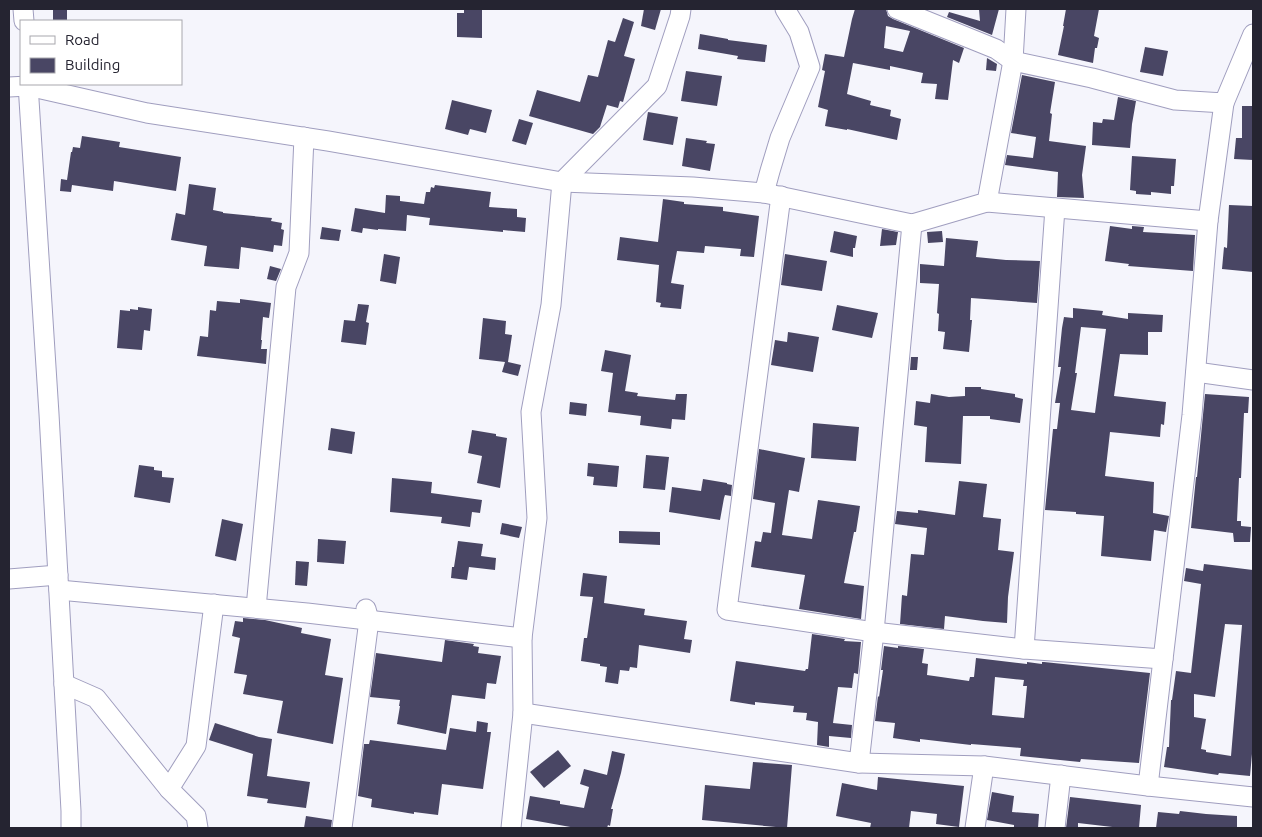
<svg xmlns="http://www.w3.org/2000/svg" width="1262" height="837" font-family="Ubuntu,sans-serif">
<rect width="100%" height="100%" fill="#f5f5fc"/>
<g fill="#494664" fill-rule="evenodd">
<path d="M464,9H482V38L457,37V13H464Z"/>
<path d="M644,9H661L655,30L641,26Z"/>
<path d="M855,9H886L888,16L893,19L964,48L959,63L953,60L948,100L935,99L937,84L921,83L923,73L890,66V70L853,63L847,94L871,101L870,105L891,110L890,116L901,119L897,140L847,129V130L825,126L828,110L818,107L825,71L822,70L825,54L844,57L852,19ZM886,26L910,31L903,52L884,48Z"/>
<path d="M979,9H999L992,35L947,17L949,12L980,21Z"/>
<path d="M1066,9H1099L1094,36L1099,38L1097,48H1095L1093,63L1058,55L1064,26H1063Z"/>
<rect x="53" y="10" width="14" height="11"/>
<path d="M623,18L634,22L624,56L635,59L623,102L620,101L618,108L607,105L600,127L593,134L529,116L537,90L580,102L588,75L598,77L608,40L615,42Z"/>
<path d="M700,34L728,39V40L767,45L765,62L737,59L738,56L698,49Z"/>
<path d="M1145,47L1168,51L1163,76L1140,72Z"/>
<path d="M987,58L997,64L996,71L986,70Z"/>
<path d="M686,71L722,76L717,106L681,101Z"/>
<path d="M1022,75L1055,82L1050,113L1052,114L1049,141L1086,146L1082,175L1084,198L1057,197L1058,172L1005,165L1007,155L1033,158L1036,137L1011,133Z"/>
<path d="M1118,97L1136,101L1132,124L1130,148L1092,145L1093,122L1102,123L1103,119L1114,120Z"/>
<path d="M452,100L492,110L486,133L470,129L468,135L445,129Z"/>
<path d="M1242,106H1253V160L1234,159L1236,138H1242Z"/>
<path d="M648,112L678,117L673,145L643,140Z"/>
<path d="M519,119L533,123L526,145L512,141Z"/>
<path d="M82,136L120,142L119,147L181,157L176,191L114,181L113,191L72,185L71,192L60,191L61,179L67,180L71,152H72L73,147L80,148Z"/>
<path d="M686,138L707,141L706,143L715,144L710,171L682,166Z"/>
<path d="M1132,156L1176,159L1174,186H1171V194L1151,192V195L1136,194V191L1130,190Z"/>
<path d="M189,184L216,188L213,210L223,212V213L272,218L271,221L282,223L281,229L284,230L282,246L274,245L273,252L241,247L239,269L204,266L207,246L171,240L176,213L185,215Z"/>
<path d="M435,185L491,192L489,207L517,209V217L526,218L525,232L503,230V232L429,225L430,218L407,215L406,231L378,229V230L363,228L362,233L351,231L355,208L385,213L386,195L400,196V201L424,204L426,192H430L431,187L434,188Z"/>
<path d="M663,199L684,202V204L723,207V211L759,216L754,257L740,256L741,249L718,247L705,246L704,253L677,251L671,283L684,285L681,309L660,307L661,303L656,302L659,265L617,260L620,237L658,242Z"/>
<path d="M1229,205L1253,206V272L1222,269L1224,247L1227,248Z"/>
<path d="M1110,226L1132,229V226L1144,227L1143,232L1195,235L1193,271L1128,266L1129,264L1105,261Z"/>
<path d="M322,227L341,230L339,241L320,239Z"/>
<path d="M882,229L898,232L896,245L880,246Z"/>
<path d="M834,231L857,236L855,248H853V257L830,252Z"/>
<path d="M942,231L943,242L928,243L927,232Z"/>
<path d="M946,238L978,241L976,257L1006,260L1040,261L1037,303L971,298L970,320H972L969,352L943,349L945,332L938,331L939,314L937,313L939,284L920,283V264L944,266Z"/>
<path d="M384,254L400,257L396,284L380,281Z"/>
<path d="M785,254L827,261L822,291L781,285Z"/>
<path d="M270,266L281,269L276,281L267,279Z"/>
<path d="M240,299L271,303L269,318L263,317L261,340H262L261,349H267L266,364L197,356L200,336L208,337L210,310L216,311L217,301L240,303Z"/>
<path d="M358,304L369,305L366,322L369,323L366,345L341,342L344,320L355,321Z"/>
<path d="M837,305L878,313L872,338L832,330Z"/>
<path d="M138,307L152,309L150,331L144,330L142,350L117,348L120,310L130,311V309L138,310Z"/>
<path d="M1073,308L1103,311L1102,315L1128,319V313L1163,315L1162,332H1148V355L1120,354L1114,396L1166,402L1164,425L1161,424L1160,437L1110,432L1105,476L1154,482L1153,513L1169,516L1166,532L1154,530L1151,561L1101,556L1104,516L1076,514V512L1045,510L1053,429H1057L1060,403H1055L1061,367H1058L1062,328L1064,317L1073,318ZM1081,327L1106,329L1095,413L1071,410L1077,373H1075Z"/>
<path d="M483,318L506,321L505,334L512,335L508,362L521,365L518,376L502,372L505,362L479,359Z"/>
<path d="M788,332L819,337L813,372L771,365L775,340L787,342Z"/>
<path d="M605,350L631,355L625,391L638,393L637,396L675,400L676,394H687L685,420L672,419L671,429L640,425L641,416L608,412L613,373L601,371Z"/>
<path d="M911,357H918L917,370H910Z"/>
<path d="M965,387H981V389L1015,394V397L1023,399L1020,423L990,419V416H963L961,464L925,462L927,427L914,425L916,401L930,403L931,394L949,397L965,396Z"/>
<path d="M1205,394L1249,397L1248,413H1244L1241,478H1239L1237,521H1241V526L1251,527L1250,542H1234L1233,533L1191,528L1196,477H1197Z"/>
<path d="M570,402L587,404L586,416L569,414Z"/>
<path d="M813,423L859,427L856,461L811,458Z"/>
<path d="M331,428L355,432L352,454L328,450Z"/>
<path d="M472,430L496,434V436L507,438L500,488L477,483L482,456L468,453Z"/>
<path d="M759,449L805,458L799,492L789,490L782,535L812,539L818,500L860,506L856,532H854L844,583L864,586L861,619L799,609L805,575L751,567L755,541L761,542L763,532L771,533L775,503L753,499Z"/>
<path d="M646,455L669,457L665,490L643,488Z"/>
<path d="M588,463L619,466L617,487L593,485L594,477L587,476Z"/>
<path d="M139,465L154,467V470L162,471V477L174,478L170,503L134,497Z"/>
<path d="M392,478L432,482L431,493L482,500L480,513L472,512L470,527L441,523L442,517L390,512Z"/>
<path d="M703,479L727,483V484L732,485L731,496L725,495L724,498L720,520L669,512L672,487L701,491Z"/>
<path d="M959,481L987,484L983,517L1001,519L998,550L1014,552L1008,597L1007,623L983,621L945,616L944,629L900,624L902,595L907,596L911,554L924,555L927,528L895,524L897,511L918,513V510L955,515Z"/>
<path d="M222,519L243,524L236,561L215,556Z"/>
<path d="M502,523L522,527L519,538L500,534Z"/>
<path d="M619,531L660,532V545L619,543Z"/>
<path d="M318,539L346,541L344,564L317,562Z"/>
<path d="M458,541L483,544L481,556L496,558L495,570L469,567L467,580L451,578L452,567H454Z"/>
<path d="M296,561L309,562L307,586L295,585Z"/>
<path d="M1204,564L1253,570V743L1250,776L1219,773L1218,775L1164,767L1167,747H1169L1171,700H1172L1176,671L1191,673L1201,584L1184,581L1186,568L1203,571ZM1225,624L1242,625L1231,756L1206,752V750L1201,749L1206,719L1194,717V694L1215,697Z"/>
<path d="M583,573L607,576L604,603L645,609L644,615L687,621L684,639L692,640L690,653L639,645L637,668L630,667L629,671L620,670L618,684L605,682L607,667L600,666V664L581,661L584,638H587L593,597L580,596Z"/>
<path d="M243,618L265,620L302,628L301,633L331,639L325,675L343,678L333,744L277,733L283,701L243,694L247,675L234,673L240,638L232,636L235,621L243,622Z"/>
<path d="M812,634L845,639L844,641L861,642L858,674L854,673L852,688L838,687L833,723L852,725L851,738L829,736V747L817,745L818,722L806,720L807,713L793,712L794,706L755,702V705L730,701L736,661L805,671L806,669H808Z"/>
<path d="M445,640L474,644L473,646L479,647L478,653L501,656L496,684L487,683L485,699L452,695L446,734L397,724L400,706H399L400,700L370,697L376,653L442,662Z"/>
<path d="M884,646L898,648V646L924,649L922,663L928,664L927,675L969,681L970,677H974L976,658L1027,664V662L1042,664V662H1044L1150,673L1139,763L1081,759L1080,762L1020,756L1021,748L971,744V745L920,739V742L893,738L895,723L875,721L878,696L879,697L883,670H881ZM995,677L1024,680L1023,686H1027L1024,718L992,715Z"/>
<path d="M477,721L488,723L487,732H491L483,789L442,784L438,815L414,812V814L371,807L372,799L358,796L364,744H369L370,740L446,750L450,728L476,732Z"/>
<path d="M215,723L259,737L272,739L267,776L310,782L306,808L267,803L268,799L247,796L253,754L209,740Z"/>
<path d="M558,750L571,766L544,788L530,772Z"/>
<path d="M612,751L625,754L621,773L611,809H613L610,826L608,825L607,828H576L526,819L530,796L560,801V804L584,808L589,787L580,784L584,769L607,775Z"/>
<path d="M753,762L792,765L787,828L702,820L705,785L750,789Z"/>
<path d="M878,777L964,786L959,827L936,824L937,814L911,811L909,828H870L871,823L836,816L842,783L877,790Z"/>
<path d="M992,792L1014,796L1012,812L1039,814L1038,828H1014V825L987,820Z"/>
<path d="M1070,797L1141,805L1139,828H1121L1078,823V828H1066Z"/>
<path d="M1180,811L1206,814L1237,816V828H1156L1158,812L1179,814Z"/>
<path d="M306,816L332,820L331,828H304Z"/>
</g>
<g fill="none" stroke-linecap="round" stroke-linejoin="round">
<defs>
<g id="minor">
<path d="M23,9L24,21"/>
<path d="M897,9L996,49L1013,61L1092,78L1175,100L1224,103L1253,34"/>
<path d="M28,84L49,414L71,811V828"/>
<path d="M9,87L28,86L147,113L328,141L562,182L693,187L764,193L912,224L987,202L1013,61L1016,9"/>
<path d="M764,193L770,171L780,138L810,67L799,32L785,9"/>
<path d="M781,196L727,610L874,632L1024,649L1163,659"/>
<path d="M987,202L1208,221"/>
<path d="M1196,372L1253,380"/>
<path d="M9,579L58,575"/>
<path d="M59,590L307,613L522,638"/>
<path d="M256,608L286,287L299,253L304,137"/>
<path d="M1024,649L1055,208"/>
<path d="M64,684L96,698L169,789L196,816L198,828"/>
<path d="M523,713L859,763L984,766L1148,786L1253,797"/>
<path d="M859,763L874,632L912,224"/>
<path d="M1148,786L1192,415L1208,221L1224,103"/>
<path d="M169,789L196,746L214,604"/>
<path d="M342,828L369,620L366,609"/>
<path d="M511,828L523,713L522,638L537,518L531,412L551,305L562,182L657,86L680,16L681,9"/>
<path d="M975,828L984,766"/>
<path d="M1055,828L1061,775"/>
</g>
</defs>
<use href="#minor" stroke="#a09ebf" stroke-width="21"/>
<use href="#minor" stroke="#fff" stroke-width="19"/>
</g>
<rect width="1262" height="837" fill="none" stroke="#252431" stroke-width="20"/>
<rect x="20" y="20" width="162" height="65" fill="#ffffff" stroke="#a8a7ad"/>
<rect x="30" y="36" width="25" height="8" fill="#ffffff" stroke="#a8a7ad"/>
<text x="65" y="45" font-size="15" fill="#252431">Road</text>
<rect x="30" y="58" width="25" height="15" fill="#494664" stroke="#a8a7ad"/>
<text x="65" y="70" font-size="15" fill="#252431">Building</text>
</svg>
